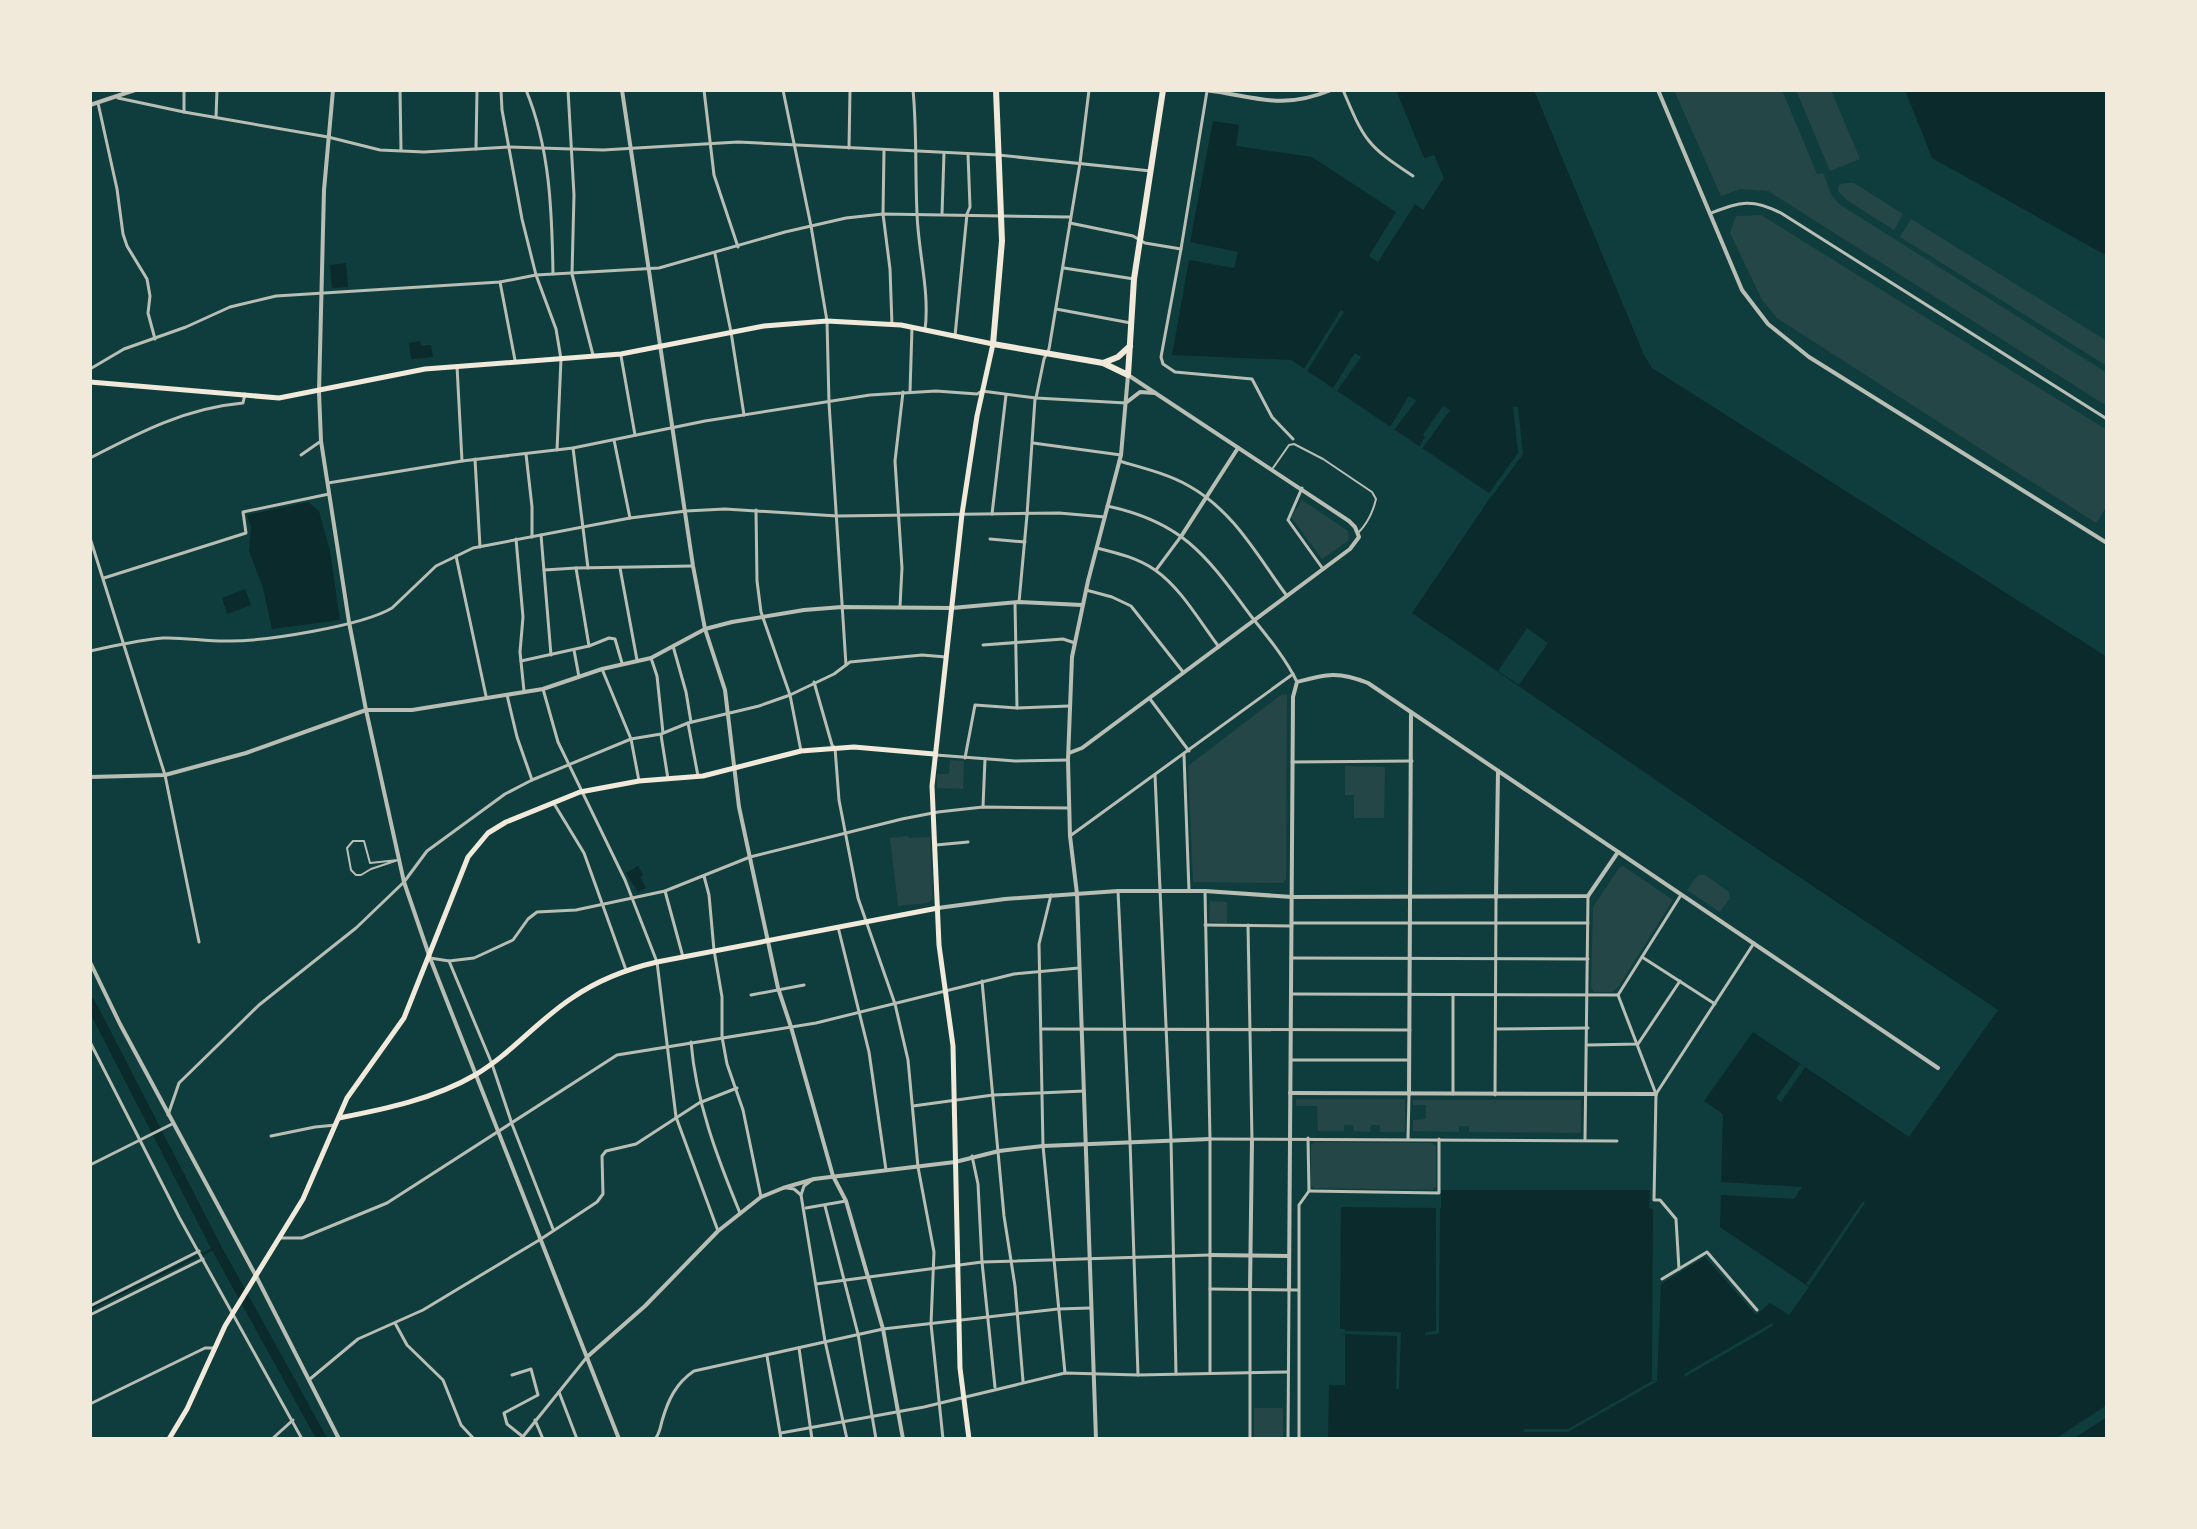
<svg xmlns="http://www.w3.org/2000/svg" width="2197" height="1529" font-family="'Exo 2',sans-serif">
<rect width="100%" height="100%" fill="#0f3d3e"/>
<g fill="#244646">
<path d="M1674,90H1782L1817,174L1823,173L1832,196L1839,204L2107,373V406L1768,191L1740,189L1721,196Z"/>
<path d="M1796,90H1831L1860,159L1830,171Z"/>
<path d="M1845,183H1854L1903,214L1894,230L1848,201L1838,191L1839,185Z"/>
<path d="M1761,215L2107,430V506L2096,523L1777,318L1762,300L1730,233L1736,216Z"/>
<path d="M1911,219L2107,341V366L1900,237Z"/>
<path d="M1302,500L1348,531L1349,540L1322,559L1291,517Z"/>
<path d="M1287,694L1286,879L1283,883L1193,882L1188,766L1281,695Z"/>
<path d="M950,760L964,761L963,789L937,788V774H949Z"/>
<path d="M1345,766L1385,767L1384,818H1354V795H1345Z"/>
<path d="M908,836L909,838L930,837L933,898L928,903L898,906L890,838Z"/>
<path d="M1623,866L1673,900L1619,986L1612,992H1594L1591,988L1593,907L1619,868Z"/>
<path d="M1698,875H1705L1729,892L1730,898L1720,912L1687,890Z"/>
<path d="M1210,901L1227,902V923L1209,922Z"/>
<path d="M1296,1099H1405V1132H1380V1125H1371L1370,1132L1354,1131L1353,1125H1344V1131H1318L1317,1106H1296Z"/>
<path d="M1413,1100H1581V1133L1469,1132V1126H1459V1132L1413,1131V1120L1426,1119V1105H1413Z"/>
<path d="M1315,1142L1432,1143L1436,1146V1187L1431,1190L1314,1188L1311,1185V1145Z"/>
<rect x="1254" y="1408" width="29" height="31"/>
</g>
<g fill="#0a2a2b">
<path d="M1396,90H1534L1644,355L1652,368L2107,657V1439H1328L1329,1385H1345V1329H1340L1341,1207L1441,1208V1190H1650L1649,1208L1653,1209L1652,1380L1657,1381L1661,1284L1705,1257L1756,1315L1770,1303L1789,1315L1809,1287L1720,1227L1723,1114L1704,1101L1753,1032L1909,1137L1998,1010L1726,828L1412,613L1492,495L1291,360L1172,355L1189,260L1234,268L1238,252L1190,242L1213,121L1239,125L1236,146L1312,157L1396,212L1369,256L1378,262L1415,204L1423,210L1444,178L1434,155L1424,158Z"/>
<path d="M1905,90H2107V256L1932,158Z"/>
<path d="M346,263L348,287L332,288L330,265Z"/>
<path d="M420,341L421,346L431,345L433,357L411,359L409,343Z"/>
<path d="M308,502L319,511L330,551L340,620L272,629L263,588L249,551L251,527L247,515Z"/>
<path d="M245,589L251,605L227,614L222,598Z"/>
<path d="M638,866L643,875L640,877L646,888L638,892L626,873Z"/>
</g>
<g fill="#0f3d3e">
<path d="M1341,310L1344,312L1307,371L1304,369Z"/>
<path d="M1355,353L1361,357L1337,391L1333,388Z"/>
<path d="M1409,396L1416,401L1394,430L1390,427Z"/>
<path d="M1443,406L1450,410L1422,449L1419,447L1425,437L1423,435Z"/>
<path d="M1513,407H1518L1523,454L1492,496L1489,493L1518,453Z"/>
<path d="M1527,628L1548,643L1519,685L1498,671Z"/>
<path d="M1800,1064L1805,1067L1781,1102L1776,1098Z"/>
<path d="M1721,1182L1802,1187L1794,1199L1721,1195Z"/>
<path d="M1863,1201L1865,1203L1809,1286L1806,1284Z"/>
<path d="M1436,1208H1440L1439,1334L1425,1335V1332L1436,1331Z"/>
<path d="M1772,1323L1773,1326L1685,1377L1684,1374Z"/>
<path d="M1345,1331L1401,1332L1399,1389H1396L1397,1336L1345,1334Z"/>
<path d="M1652,1381H1658L1568,1432H1524V1429H1568Z"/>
<path d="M2107,1405V1417L2073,1439H2055Z"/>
</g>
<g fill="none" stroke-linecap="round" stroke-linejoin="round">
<g stroke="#0a2a2b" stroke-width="2">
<path d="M203,1254L216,1247"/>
<path d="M90,1309L198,1256"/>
</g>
<path stroke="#0a2a2b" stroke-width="10" d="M90,1002L216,1247L322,1439"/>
<g stroke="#b8beb3" stroke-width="2">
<path d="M1273,468L1289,445L1294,444L1323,459L1372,492L1376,499C1373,512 1368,523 1358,533"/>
<path d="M353,841H364L370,863L398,860L371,869L361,875H356L351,870L347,848Z"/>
</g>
<g stroke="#b8beb3" stroke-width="3">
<path d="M992,514L1006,395"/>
<path d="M1027,515L1035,399"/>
</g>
<g stroke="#b8beb3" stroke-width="3">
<path d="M400,90L401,150"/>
<path d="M501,90L502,110L522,219L536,275L556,329L561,359L557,450"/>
<path d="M526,90C550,148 552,212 553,274"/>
<path d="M568,90L574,195L572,274L593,355"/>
<path d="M704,90L714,175L738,247"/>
<path d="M783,90L811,226L827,321L829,403L846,665"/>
<path d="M913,90C917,131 915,172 917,213C918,252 930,291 925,330"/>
<path d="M1343,90C1364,140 1367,146 1413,176"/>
<path d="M118,98L184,112L328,137L380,150L424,152L509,147L603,150L738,142L998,155L1151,171"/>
<path d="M98,103L117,189L123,234L127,246L147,279L150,296L148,313L155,339"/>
<path d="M184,112V90"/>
<path d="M216,117L217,90"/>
<path d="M849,148L850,90"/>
<path d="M476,149L477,90"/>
<path d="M884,150L883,214L890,269L892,325"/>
<path d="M1711,213C1741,202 1751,198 1781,213L2107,419"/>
<path d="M942,214L944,153"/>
<path d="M1070,223L1133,236L1145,243L1181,249L1161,357L1163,364L1175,372L1252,379L1272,417L1293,439"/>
<path d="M1181,249L1207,91"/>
<path d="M715,254L731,332L744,415"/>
<path d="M1064,268L1134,279"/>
<path d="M500,282L515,360"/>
<path d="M1056,309L1131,323"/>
<path d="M955,336L967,214L970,207L968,154"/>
<path d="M621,356L635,435"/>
<path d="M457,366L462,461"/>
<path d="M90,369L124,349L186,327L230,307L276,296L500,282L536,275L659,268L785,232L846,218L883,214L1070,217"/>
<path d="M910,392L912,327"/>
<path d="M1036,398L1044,359L1049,349L1080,163L1089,90"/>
<path d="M614,440L630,518"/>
<path d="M1033,443L1121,455"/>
<path d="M573,448L588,568"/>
<path d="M526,454L532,507V537"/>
<path d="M301,455L321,441"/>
<path d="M90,458C140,432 186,408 243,403L245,394"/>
<path d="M475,459L480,547"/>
<path d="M1119,461C1143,468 1168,474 1189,486C1234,511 1258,557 1287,596"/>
<path d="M328,483L462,461L573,448L705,421L870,395L936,391L977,394L982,391L1036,398L1126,403"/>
<path d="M1302,488L1288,520L1323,569"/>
<path d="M1107,506C1184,522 1207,557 1251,616C1267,636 1286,659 1297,682"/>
<path d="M756,510L757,581L761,612L790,695L801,751"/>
<path d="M541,535L551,655"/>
<path d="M90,538L165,775L199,942"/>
<path d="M516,539L523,617L520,652L524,691"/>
<path d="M990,539L1025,542"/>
<path d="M1097,548C1117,553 1138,558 1155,570C1181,588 1200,622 1219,647"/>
<path d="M456,556L486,696"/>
<path d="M620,568L637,660"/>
<path d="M544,570L576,568"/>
<path d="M1156,570L1182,535"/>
<path d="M104,578L246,533L243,512L329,494"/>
<path d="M1086,590L1112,597L1131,606L1183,672"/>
<path d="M1019,602L1027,515"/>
<path d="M1015,603L1017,708"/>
<path d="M900,606L902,568L895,461L903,392"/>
<path d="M983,645L1063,639L1075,643"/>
<path d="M589,646L609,638L615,639L622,663"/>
<path d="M673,646L686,692L691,722"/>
<path d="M574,650L579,677"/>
<path d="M90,651C114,646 138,640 163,638C185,637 208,642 230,641C266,641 362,626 392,608L436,566L473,548L630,518L686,511L725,509L837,516L1059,513L1105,517"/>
<path d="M651,658L657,676L663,733"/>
<path d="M521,661L589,646L576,568L692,566"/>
<path d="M602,669L631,739L639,781"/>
<path d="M814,682L832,745L835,748L839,800L858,898L895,1004L908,1060L918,1167L934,1252L931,1324L943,1439"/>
<path d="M543,689L558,742L625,880L657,962L676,1117L718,1231"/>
<path d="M507,695L517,737L532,780"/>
<path d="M1150,699L1189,751"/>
<path d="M688,723L698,776"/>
<path d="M661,735L668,779"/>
<path d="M936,755L1015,761L1068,760"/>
<path d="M1184,755L1189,891"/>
<path d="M965,758L975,705L1017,708L1069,706"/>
<path d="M1292,762L1412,761"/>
<path d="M1155,775L1171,1140L1176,1374"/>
<path d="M553,802L584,853L626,970"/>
<path d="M983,807L985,759"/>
<path d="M1070,836L1293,674"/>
<path d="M936,845L968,842"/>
<path d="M704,876L709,895L714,950L722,997V1037L727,1064L743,1110L761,1197"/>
<path d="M665,891L683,957"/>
<path d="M1118,891L1130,1141L1138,1375"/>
<path d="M1205,891L1210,1139V1373"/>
<path d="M1051,895L1039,944L1043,1146L1065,1373"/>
<path d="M1292,923H1588"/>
<path d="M1205,925L1292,926"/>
<path d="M1248,925L1252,1140"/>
<path d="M838,927L869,1052L886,1170"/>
<path d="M1642,957L1715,1004"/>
<path d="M430,958L449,961L474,958L485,953L513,940L528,919L537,912L576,910L665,891L750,857L902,819L938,812L983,807L1069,808"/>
<path d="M1291,958L1588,959"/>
<path d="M449,961L492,1064L512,1124L553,1229"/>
<path d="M982,981L1004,1216L1015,1286L1023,1381"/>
<path d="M1292,994L1618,995"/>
<path d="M751,995L804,985"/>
<path d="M1618,995L1656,1094L1654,1200H1660L1676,1219L1679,1269"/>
<path d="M1618,995L1681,895"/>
<path d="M1042,1029L1410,1030"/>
<path d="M1496,1029L1588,1028"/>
<path d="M90,1042L179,1217L302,1439"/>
<path d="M691,1042C696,1102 717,1157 740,1213"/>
<path d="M1588,1045L1638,1044L1680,981"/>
<path d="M1291,1060H1409"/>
<path d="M1453,1094V995"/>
<path d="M1656,1094L1754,943"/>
<path d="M1495,1095L1496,899"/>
<path d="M913,1106L993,1095L1084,1091"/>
<path d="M168,1115L179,1083L259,1005L356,928L404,882L427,851L505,794L532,780L631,739L661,734L688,723L759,706L790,695L834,674L850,662L922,655L946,657"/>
<path d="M271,1136L315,1127L336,1125"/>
<path d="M1210,1139L1617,1141"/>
<path d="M1408,1139L1409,1094"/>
<path d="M1585,1140L1588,896"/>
<path d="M972,1156L978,1184L982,1262L995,1387"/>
<path d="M90,1165L172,1124"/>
<path d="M812,1180L804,1186L801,1195L825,1341L847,1439"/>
<path d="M787,1188L794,1189L801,1195"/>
<path d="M1309,1191L1439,1193V1139"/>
<path d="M825,1206L858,1334L876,1439"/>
<path d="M806,1208L846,1201"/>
<path d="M281,1238H302L387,1203L617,1055L816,1023L1014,974L1079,968"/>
<path d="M1662,1279L1707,1252L1757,1310"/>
<path d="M816,1284L982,1262L1210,1255"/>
<path d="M1210,1289L1298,1290"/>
<path d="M1250,1289V1439"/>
<path d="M90,1306L199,1251"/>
<path d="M90,1315L203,1259"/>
<path d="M395,1323L407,1345L443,1380L461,1425L474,1439"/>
<path d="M799,1348L812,1439"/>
<path d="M767,1356L781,1439"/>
<path d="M512,1375L531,1369L538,1395L504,1413L507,1424L522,1436"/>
<path d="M310,1379L358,1339L423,1310L541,1239L597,1202L603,1194L602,1156L606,1151L636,1144L699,1103L737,1088"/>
<path d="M559,1392L577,1439"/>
<path d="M90,1404L205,1348H213"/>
<path d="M535,1420L543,1439"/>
<path d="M781,1433L924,1407L1065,1373L1138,1375L1288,1372"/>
<path d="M272,1439L293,1420"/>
<path d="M521,1439L587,1357"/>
<path d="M655,1439C660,1433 660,1428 662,1421C668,1400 676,1383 694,1371L883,1329L1058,1309L1090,1308"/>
<path d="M1288,1439L1289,1289"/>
<path d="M1299,1439V1205L1309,1191L1308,1138"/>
</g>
<g stroke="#b8beb3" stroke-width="4">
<path d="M333,90L324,190L319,392L321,441L349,622L366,710L404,882L430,958L619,1439"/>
<path d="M622,90L693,566L705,629L725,690L739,807L778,988L791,1027L833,1176L846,1201L868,1277L883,1329L903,1439"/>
<path d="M1205,90C1255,96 1280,111 1331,90"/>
<path d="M1658,90L1742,290L1768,324L1809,357L2107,543"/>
<path d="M90,105L135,90"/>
<path d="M1127,402L1140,392L1155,393"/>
<path d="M1182,535L1238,448"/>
<path d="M1069,753L1082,748L1350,549L1359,537L1355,527L1349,521L1128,375"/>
<path d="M90,777L165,775L246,753L366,710H412L543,689L602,669L651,658L705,629L732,622L804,610L842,607L952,608L1019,602L1082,605"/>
<path d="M1496,898L1498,771"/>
<path d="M938,908L1005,899L1118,891H1205L1292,897L1588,896L1618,852"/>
<path d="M90,962L120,1024L256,1276L339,1439"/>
<path d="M1290,1093L1656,1094"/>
<path d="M1409,1094L1411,712"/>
<path d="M1210,1255L1289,1256"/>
<path d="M1250,1289L1252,1140"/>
<path d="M1289,1289L1293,697L1297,682C1327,674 1338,671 1368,683L1938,1068"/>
<path d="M587,1357L645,1306L718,1231L761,1197L783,1188L814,1179L955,1162L999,1151L1043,1146L1210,1139"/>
<path d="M1096,1439L1077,894L1070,836L1068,760L1072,657L1088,581L1121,455L1128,375"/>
</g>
<g stroke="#f1e9da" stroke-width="5">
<path d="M339,1118C385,1109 434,1099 475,1075C511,1054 537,1021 572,998C598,980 627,969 657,962L938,908"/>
<path d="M169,1439L187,1409L225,1326L303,1199L347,1098L404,1018L468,857L488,833L506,822L580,792L639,781L703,776L801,751L854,747L934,754"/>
</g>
<path stroke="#f1e9da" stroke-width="5" d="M90,382L279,398L425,369L621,354L764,326L827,321L901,325L993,344L977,416L962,514L932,786L939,945L953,1046L960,1368L969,1439"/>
<g stroke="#f1e9da" stroke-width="6">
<path d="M996,90L1002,241L993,344L1103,363L1128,375L1134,279L1163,90"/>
<path d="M1103,363L1118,357L1130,346"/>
</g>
</g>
<rect width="2197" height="1529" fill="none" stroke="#f1e9da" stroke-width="184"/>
</svg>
